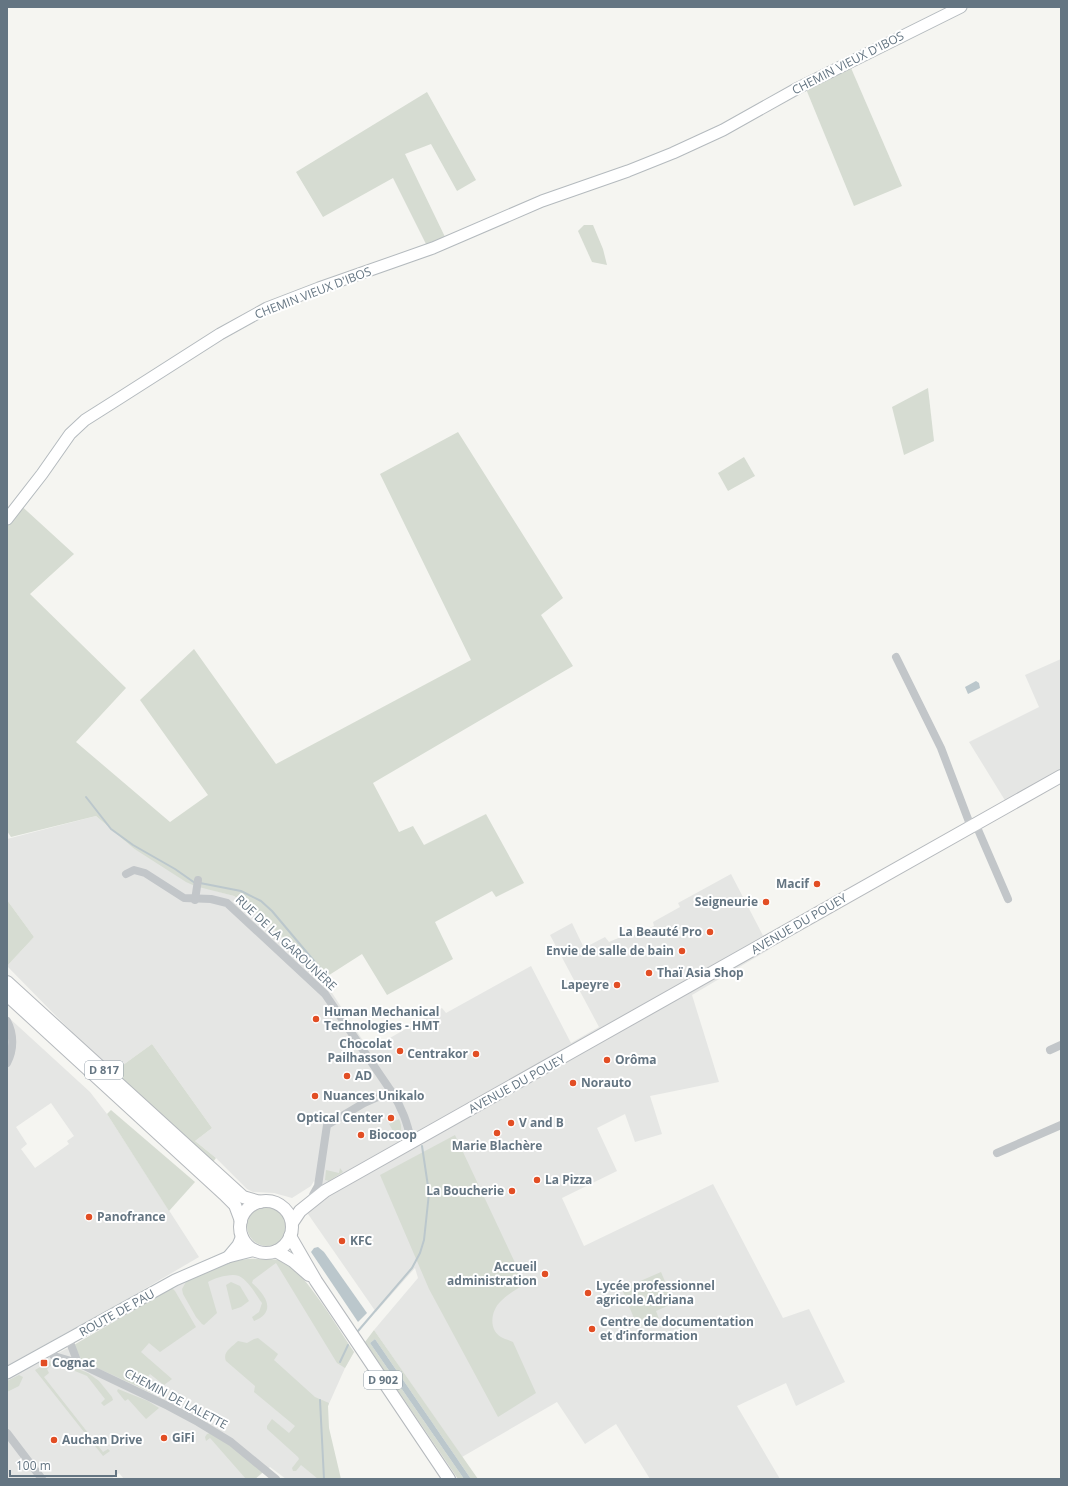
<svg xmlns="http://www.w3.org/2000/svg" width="1068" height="1486" font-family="'Open Sans',sans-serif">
<rect width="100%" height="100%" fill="#f5f5f1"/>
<g fill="#e5e6e4" fill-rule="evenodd">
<path d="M1061,659V770L1006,802L969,742L1039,707L1025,675Z"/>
<path d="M96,816L133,848L216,891L234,896L249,906L270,925L323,979L369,1050L442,1008L446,1013L531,966L571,1043L599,1027L550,935L572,923L584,948L605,937L609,942L623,936L628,938L654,926L653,922L680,907L678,903L731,874L770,949L692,995L719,1082L650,1096L662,1134L635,1142L625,1114L597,1128L617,1171L562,1198L584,1246L713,1184L783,1318L809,1309L845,1382L796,1406L786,1383L737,1406L780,1479H650L616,1424L585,1444L557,1402L462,1457L374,1330L418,1278L415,1268L376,1312L308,1214V1211L313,1207L325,1200L314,1181L311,1186L292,1198L274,1193L253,1192L247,1189L216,1158L195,1141L212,1128L152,1044L112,1073L7,966L34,937L7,900V839Z"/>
<path d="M7,1016L90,1092L107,1114L199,1257L129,1298L7,1366ZM51,1103L74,1136L67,1141L69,1144L35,1168L21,1149L27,1144L16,1127Z"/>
<path d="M248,1259L279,1260L303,1278L354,1352L345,1368L328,1406L320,1479H286L270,1467L255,1479H124L119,1473L111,1479H7V1379L74,1345L182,1282Z"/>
</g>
<g fill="#d6dcd2">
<path d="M851,68L902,186L854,206L806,89Z"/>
<path d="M427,92L476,180L457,191L431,144L405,154L446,239L427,246L393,178L323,217L296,172Z"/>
<path d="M584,225H593L603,249L607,265L592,262L578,231Z"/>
<path d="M928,388L934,441L904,455L892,407Z"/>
<path d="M458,432L563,598L541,615L573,666L373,783L399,832L413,826L424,845L486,814L524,883L496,897L492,891L435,922L453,959L387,995L362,954L323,979L270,925L249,906L234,896L195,886L186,882L133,848L96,816L11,837L7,831V512L16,501L74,554L30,594L126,688L76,742L170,822L208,795L140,700L194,649L276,764L471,660L380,474Z"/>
<path d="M744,457L755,476L728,491L718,473Z"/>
<path d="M7,900L34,937L7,966Z"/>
<path d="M152,1044L212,1128L195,1141L216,1158L213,1162L112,1073Z"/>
<path d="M111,1110L195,1182L169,1211L107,1114Z"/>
<path d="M399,1119C403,1127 401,1134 397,1142L394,1137L396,1136L389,1124Z"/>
<path d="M455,1135L525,1284C517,1289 508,1294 501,1301C491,1310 488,1329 501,1337C504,1339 509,1340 513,1342L536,1393L498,1417L429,1289L380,1175Z"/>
<path d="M340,1168L343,1172L329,1181L325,1180L326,1170L339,1173Z"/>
<circle cx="267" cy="1226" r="20"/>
<path d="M248,1259C258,1259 269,1258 279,1260C301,1264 340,1332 354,1352L345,1368L337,1363L276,1263L253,1280L252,1283C266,1295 277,1312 254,1321L252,1317L259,1312L262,1303C256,1295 249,1281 239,1276C231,1273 215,1278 208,1282L217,1313L204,1325L202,1324L196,1317L183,1294L182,1289L187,1280L234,1261Z"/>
<path d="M661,1272L674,1303L656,1311L659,1319L638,1328L622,1289Z"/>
<path d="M231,1282L240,1286L249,1301L241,1307L232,1310L226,1285Z"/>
<path d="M172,1288L175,1291L196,1327L160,1352L149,1343L141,1352L172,1379L164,1385L150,1374L144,1382L156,1392L154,1394L82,1361L74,1345Z"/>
<path d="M374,1330L478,1479H471L375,1339L370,1343L464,1479H458L365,1342Z"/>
<path d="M258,1338L278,1354L274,1360L315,1397L329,1403L328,1406L329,1428L341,1479H318L301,1465L296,1471H293L292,1468L299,1459L298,1457L267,1429V1426L272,1419L289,1433L295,1426L254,1392L255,1386L226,1361C222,1352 232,1347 238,1341L247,1343L254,1339Z"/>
<path d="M54,1359L88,1373L99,1381L112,1397L113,1400L104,1406L101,1403L105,1399L87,1376L58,1364L56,1369L53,1364L47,1369L49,1373L44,1377L103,1452L108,1449L110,1451L103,1456L35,1370Z"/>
<path d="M19,1375L23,1377L19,1386L7,1392V1381Z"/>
<path d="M118,1389L148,1401L159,1408L146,1419L128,1399L125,1401L117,1391Z"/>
<path d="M210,1433L230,1445L263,1472L255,1479H246L210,1438L206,1441L205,1437L207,1434Z"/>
</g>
<g fill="#bbc7cc">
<path d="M976,681L979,683L980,688L968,694L965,687Z"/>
<path d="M318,1247L324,1252L367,1313L358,1322L311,1252L314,1248Z"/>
<path d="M375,1339L471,1479H464L370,1343Z"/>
</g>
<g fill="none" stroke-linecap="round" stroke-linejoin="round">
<g stroke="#bbc7cc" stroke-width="2">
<path d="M86,797L111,829L133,845L175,869L195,883"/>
<path d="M200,883L241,891L261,901L272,911L325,974"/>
<path d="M358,1331L412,1268L420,1253L424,1240L429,1193L422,1146"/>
<path d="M340,1362L348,1345"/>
<path d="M320,1400L324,1479"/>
</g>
<defs>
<g id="secondary">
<path d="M7,519L42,474L70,434L85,420L115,401L220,334L267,308L319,288L433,248L542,201L628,171L673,153L723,130L798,88L961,7"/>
<path d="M228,1257L238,1245L242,1236"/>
<path d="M7,1373L175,1280L228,1257L255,1250"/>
</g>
<g id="primary">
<path d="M7,982L243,1197L260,1202"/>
<path d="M7,995L224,1194L235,1205L241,1221"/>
<circle cx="266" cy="1227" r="26"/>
<path d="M292,1223L300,1211L325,1191L1061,776"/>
<path d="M290,1236L316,1281L449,1479"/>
<path d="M276,1251L293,1261L309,1275"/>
</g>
</defs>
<use href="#secondary" stroke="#b4babe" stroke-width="13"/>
<use href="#primary" stroke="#b5b9bd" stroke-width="14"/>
<g stroke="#c2c6c9" stroke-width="8">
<path d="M896,657L941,748L971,827"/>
<path d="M976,825L1008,899"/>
<path d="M126,874L134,870L145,873L184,898L211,899L227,903L325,994L391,1091"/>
<path d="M195,900L198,880"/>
<path d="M7,1021C14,1034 14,1050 7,1063"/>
<path d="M1050,1050L1061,1045"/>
<path d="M997,1153L1061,1125"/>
<path d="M313,1195L318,1186L327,1125L364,1103L391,1091C403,1109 407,1123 412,1143"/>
<path d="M69,1340L78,1363"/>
<path d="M48,1351L54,1356L78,1363L168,1406L198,1422L231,1442L276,1479"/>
<path d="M7,1433L42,1479"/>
</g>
<use href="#secondary" stroke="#fff" stroke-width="11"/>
<use href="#primary" stroke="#fff" stroke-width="12"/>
</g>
<g fill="#e24e24" stroke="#fff" stroke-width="1.5">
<circle cx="817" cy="884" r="4"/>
<circle cx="766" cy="902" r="4"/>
<circle cx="710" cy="932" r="4"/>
<circle cx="682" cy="951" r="4"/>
<circle cx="649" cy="973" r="4"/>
<circle cx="617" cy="985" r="4"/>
<circle cx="316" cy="1019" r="4"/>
<circle cx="400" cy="1051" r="4"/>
<circle cx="476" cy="1054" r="4"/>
<circle cx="607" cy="1060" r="4"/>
<circle cx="347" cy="1076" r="4"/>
<circle cx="573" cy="1083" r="4"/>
<circle cx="315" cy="1096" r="4"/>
<circle cx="391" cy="1118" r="4"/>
<circle cx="511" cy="1123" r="4"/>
<circle cx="497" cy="1133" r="4"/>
<circle cx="361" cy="1135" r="4"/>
<circle cx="537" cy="1180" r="4"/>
<circle cx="512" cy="1191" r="4"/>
<circle cx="89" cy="1217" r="4"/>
<circle cx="342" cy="1241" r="4"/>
<circle cx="545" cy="1274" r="4"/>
<circle cx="588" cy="1293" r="4"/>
<circle cx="592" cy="1329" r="4"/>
<rect x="40" y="1359" width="8" height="8" rx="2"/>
<circle cx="164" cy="1438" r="4"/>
<circle cx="54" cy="1440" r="4"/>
</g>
<g text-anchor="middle" stroke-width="4" stroke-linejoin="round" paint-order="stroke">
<g fill="#fff" stroke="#929ea8" stroke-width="1">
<rect x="85" y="1061" width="38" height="18" rx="3"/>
<rect x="364" y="1371" width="38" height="18" rx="3"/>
</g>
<g font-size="11" font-weight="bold" fill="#647582">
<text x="104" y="1074">D 817</text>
<text x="383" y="1384">D 902</text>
</g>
<g font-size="12" fill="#647582" stroke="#fff">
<text transform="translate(848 63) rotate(-27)" y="4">CHEMIN VIEUX D'IBOS</text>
<text transform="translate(313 293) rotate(-21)" y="4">CHEMIN VIEUX D'IBOS</text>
<text transform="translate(799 924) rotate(-30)" y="4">AVENUE DU POUEY</text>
<text transform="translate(286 943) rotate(43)" y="4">RUE DE LA GAROUNÈRE</text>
<text transform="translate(517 1084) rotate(-29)" y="4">AVENUE DU POUEY</text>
<text transform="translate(117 1313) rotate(-29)" y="4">ROUTE DE PAU</text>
<text transform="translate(176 1399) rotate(28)" y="4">CHEMIN DE LALETTE</text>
</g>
<g font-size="12" font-weight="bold" fill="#647582" stroke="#fff" text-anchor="start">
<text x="809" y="888" text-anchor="end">Macif</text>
<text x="758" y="906" text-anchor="end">Seigneurie</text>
<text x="702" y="936" text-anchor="end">La Beauté Pro</text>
<text x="674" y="955" text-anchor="end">Envie de salle de bain</text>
<text x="657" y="977">Thaï Asia Shop</text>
<text x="609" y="989" text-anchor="end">Lapeyre</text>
<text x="324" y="1016">Human Mechanical<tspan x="324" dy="14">Technologies - HMT</tspan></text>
<text x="392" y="1048" text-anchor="end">Chocolat<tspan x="392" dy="14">Pailhasson</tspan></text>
<text x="468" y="1058" text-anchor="end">Centrakor</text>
<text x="615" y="1064">Orôma</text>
<text x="355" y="1080">AD</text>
<text x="581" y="1087">Norauto</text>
<text x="323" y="1100">Nuances Unikalo</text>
<text x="383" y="1122" text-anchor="end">Optical Center</text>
<text x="519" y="1127">V and B</text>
<text x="369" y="1139">Biocoop</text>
<text x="497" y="1150" text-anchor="middle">Marie Blachère</text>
<text x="545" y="1184">La Pizza</text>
<text x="504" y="1195" text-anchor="end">La Boucherie</text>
<text x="97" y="1221">Panofrance</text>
<text x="350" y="1245">KFC</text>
<text x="537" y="1271" text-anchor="end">Accueil<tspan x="537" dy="14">administration</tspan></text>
<text x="596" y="1290">Lycée professionnel<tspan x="596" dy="14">agricole Adriana</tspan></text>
<text x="600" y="1326">Centre de documentation<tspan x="600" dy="14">et d’information</tspan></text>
<text x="52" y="1367">Cognac</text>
<text x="172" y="1442">GiFi</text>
<text x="62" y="1444">Auchan Drive</text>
</g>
</g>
<rect width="1068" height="1486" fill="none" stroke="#647582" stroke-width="16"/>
<path d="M10 1470v6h106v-6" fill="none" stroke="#647582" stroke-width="2"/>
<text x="16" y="1470" font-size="12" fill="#647582" stroke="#ffffff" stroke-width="3" paint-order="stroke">100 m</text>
</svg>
